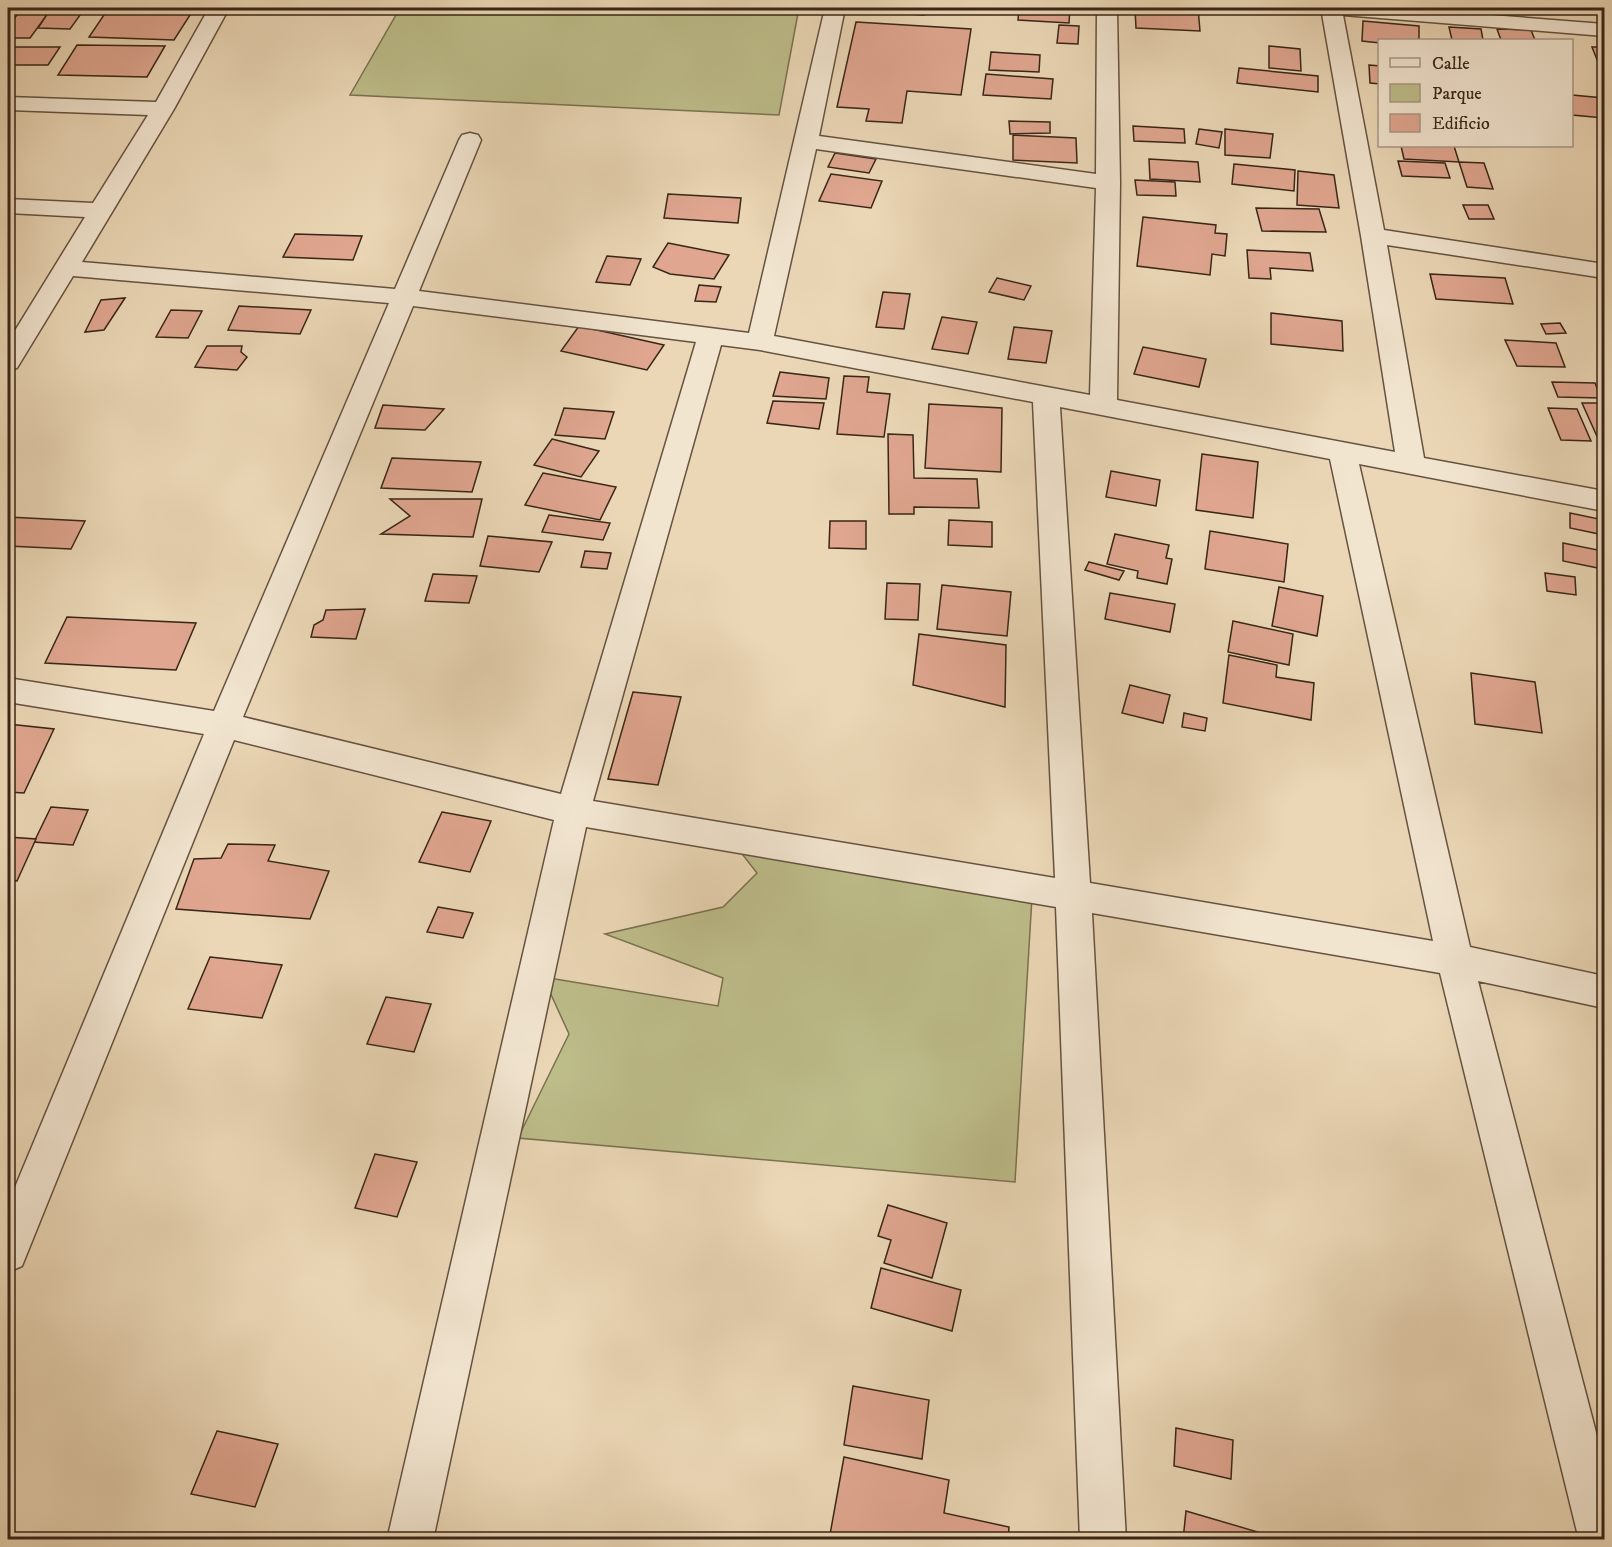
<svg xmlns="http://www.w3.org/2000/svg" width="1612" height="1547" font-family="'IM FELL DW Pica',serif">
<rect width="100%" height="100%" fill="#ebd7b6"/>
<filter id="stains"><feTurbulence type="fractalNoise" baseFrequency=".00333" numOctaves="4"/><feColorMatrix values="0 0 0 0 .2 0 0 0 0 .09 0 0 0 0 .02 0 0 0 .5 -.17"/></filter>
<radialGradient id="worn" r=".72"><stop offset=".6" stop-color="#630" stop-opacity="0"/><stop offset="1" stop-color="#630" stop-opacity=".3"/></radialGradient>
<g fill="#bdbd8a" stroke="#7a7251" stroke-width="1.5">
<path d="M400,8H799L779,115L350,95Z"/>
<path d="M739,850L1032,897L1015,1182L518,1138L569,1034L543,977L718,1006L723,978L605,934L723,907L757,873Z"/>
</g>
<g fill="#e0a690" stroke="#382618" stroke-width="1.5">
<path d="M22,8H52L30,38H8V27Z"/>
<path d="M879,8H926L924,15L878,12Z"/>
<path d="M1019,8H1070L1069,23L1018,20Z"/>
<path d="M1135,8H1198L1200,31L1136,28Z"/>
<path d="M108,9L192,12L174,40L89,37Z"/>
<path d="M50,10L83,11L70,29L38,28Z"/>
<path d="M1363,21L1419,26V40H1380V43L1362,41Z"/>
<path d="M856,22L971,29L961,95L907,91L902,123L866,121L869,109L837,107Z"/>
<path d="M1059,25L1079,26L1078,44L1057,43Z"/>
<path d="M1449,27L1481,29L1483,40H1452Z"/>
<path d="M1497,29L1531,30L1535,40H1501Z"/>
<path d="M77,45L165,46L147,77L58,75Z"/>
<path d="M1269,46L1300,49L1301,71L1269,68Z"/>
<path d="M8,47H60L48,65H8Z"/>
<path d="M1592,47H1604V67H1600Z"/>
<path d="M991,52L1040,55L1039,72L989,70Z"/>
<path d="M1369,65L1380,66V84L1370,83Z"/>
<path d="M1239,68L1318,76V92L1237,83Z"/>
<path d="M986,74L1053,79L1051,99L983,95Z"/>
<path d="M1572,95L1604,98V118L1572,115Z"/>
<path d="M1009,121L1050,122V133L1010,134Z"/>
<path d="M1133,126L1184,129L1185,143L1134,141Z"/>
<path d="M1199,129L1222,132L1219,148L1196,144Z"/>
<path d="M1225,129L1273,134L1270,158L1225,155Z"/>
<path d="M1013,135L1076,138L1077,163L1013,160Z"/>
<path d="M1401,146H1454L1459,162L1404,159Z"/>
<path d="M835,153L876,159L869,173L828,167Z"/>
<path d="M1149,159L1198,162L1200,182L1150,179Z"/>
<path d="M1398,161L1445,163L1450,178L1402,176Z"/>
<path d="M1459,162L1484,163L1493,189L1467,187Z"/>
<path d="M1234,164L1295,170L1294,191L1232,184Z"/>
<path d="M1298,171L1334,175L1339,208L1297,205Z"/>
<path d="M831,174L882,181L871,208L819,201Z"/>
<path d="M1135,180L1175,182L1176,196L1137,195Z"/>
<path d="M668,194L741,198L738,223L664,218Z"/>
<path d="M1463,205H1488L1494,219H1469Z"/>
<path d="M1256,208L1319,209L1326,232L1262,231Z"/>
<path d="M1143,217L1216,225L1215,233L1227,234L1225,256L1212,254L1210,275L1137,266Z"/>
<path d="M295,234L362,236L353,260L283,257Z"/>
<path d="M668,243L729,255L714,279L670,274L653,267Z"/>
<path d="M1247,250L1310,253L1313,271L1270,268L1271,279L1249,278Z"/>
<path d="M607,256L641,259L630,285L596,282Z"/>
<path d="M1430,274L1505,278L1513,304L1436,299Z"/>
<path d="M997,278L1031,286L1024,300L989,292Z"/>
<path d="M699,285L721,287L716,302L695,301Z"/>
<path d="M883,292L910,294L904,329L876,327Z"/>
<path d="M125,298L104,330L85,332L101,300Z"/>
<path d="M239,306L311,310L300,334L228,330Z"/>
<path d="M171,310L202,311L188,338L156,337Z"/>
<path d="M1271,313L1342,321L1343,351L1271,344Z"/>
<path d="M942,317L977,322L968,354L932,349Z"/>
<path d="M1560,323L1566,333L1546,334L1541,324Z"/>
<path d="M579,326L664,345L647,370L561,351Z"/>
<path d="M1014,327L1052,331L1046,363L1008,359Z"/>
<path d="M1505,340L1556,343L1565,367L1517,366Z"/>
<path d="M207,346H242L241,352L247,357L237,370L195,367Z"/>
<path d="M1143,347L1206,359L1199,387L1134,374Z"/>
<path d="M780,372L829,378L826,399L773,396Z"/>
<path d="M844,376L869,377L867,392L890,394L884,437L837,434Z"/>
<path d="M1552,382L1595,383L1601,398L1558,397Z"/>
<path d="M773,401L824,403L819,429L767,423Z"/>
<path d="M1582,403H1604V452Z"/>
<path d="M929,404L1002,408L1001,472L925,468Z"/>
<path d="M383,405L444,409L425,430L375,428Z"/>
<path d="M564,408L614,412L605,439L555,435Z"/>
<path d="M1548,408L1577,409L1591,441L1561,440Z"/>
<path d="M888,434L913,435L914,478L977,479L979,508L914,507V514H889Z"/>
<path d="M552,439L599,451L581,477L534,465Z"/>
<path d="M1202,454L1258,462L1253,518L1196,510Z"/>
<path d="M392,458L481,462L472,492L381,488Z"/>
<path d="M1111,471L1160,480L1156,506L1106,497Z"/>
<path d="M543,473L616,487L600,520L525,505Z"/>
<path d="M390,499H482L473,537L381,534L410,516Z"/>
<path d="M1570,513L1599,519V534L1570,528Z"/>
<path d="M549,515L610,523L603,540L542,532Z"/>
<path d="M8,517L85,521L71,549L8,546Z"/>
<path d="M949,520L992,522V547L948,545Z"/>
<path d="M830,521H866V549L829,548Z"/>
<path d="M1210,531L1288,544L1284,582L1205,569Z"/>
<path d="M1115,534L1169,545L1166,558L1172,559L1167,584L1137,578L1138,571L1107,564Z"/>
<path d="M488,536L552,542L539,572L480,566Z"/>
<path d="M1563,543L1598,550V568L1563,561Z"/>
<path d="M585,551L611,553L607,569L581,567Z"/>
<path d="M1089,562L1124,571L1119,580L1085,570Z"/>
<path d="M1545,573L1575,577L1576,595L1547,591Z"/>
<path d="M433,574L477,576L469,603L425,601Z"/>
<path d="M887,583L920,584L918,620L885,619Z"/>
<path d="M942,585L1011,592L1007,636L937,629Z"/>
<path d="M1279,587L1323,596L1317,636L1272,626Z"/>
<path d="M1110,593L1175,604L1170,632L1105,619Z"/>
<path d="M365,609L356,639L311,637L314,625L323,620L326,610Z"/>
<path d="M67,617L196,623L176,670L45,663Z"/>
<path d="M1233,621L1293,634L1289,665L1228,652Z"/>
<path d="M919,634L1006,645L1005,707L913,685Z"/>
<path d="M1229,655L1277,665L1276,677L1314,683L1311,720L1223,703Z"/>
<path d="M1471,673L1535,682L1542,733L1475,724Z"/>
<path d="M1130,685L1170,695L1163,723L1122,713Z"/>
<path d="M633,692L681,697L658,785L608,779Z"/>
<path d="M1184,713L1207,718L1205,731L1182,727Z"/>
<path d="M8,724L54,729L24,793L8,792Z"/>
<path d="M51,807L88,810L73,845L34,842Z"/>
<path d="M442,812L491,821L470,872L419,862Z"/>
<path d="M8,837L36,839L17,881L8,880Z"/>
<path d="M228,844L275,845L268,861L329,871L310,919L176,909L194,859L221,858Z"/>
<path d="M438,907L473,913L463,938L427,932Z"/>
<path d="M210,957L282,965L262,1018L188,1009Z"/>
<path d="M386,997L431,1004L414,1052L367,1044Z"/>
<path d="M375,1154L417,1162L397,1217L355,1208Z"/>
<path d="M888,1205L947,1223L932,1278L884,1263L891,1240L878,1236Z"/>
<path d="M881,1268L961,1290L952,1331L871,1308Z"/>
<path d="M853,1386L929,1400L922,1459L844,1445Z"/>
<path d="M1176,1428L1233,1440L1231,1479L1174,1466Z"/>
<path d="M217,1431L278,1444L255,1507L191,1494Z"/>
<path d="M844,1457L949,1480L944,1513L1009,1527L1008,1540H829Z"/>
<path d="M1186,1511L1285,1540H1183Z"/>
</g>
<g fill="none" stroke-linecap="round" stroke-linejoin="round">
<defs>
<path id="street" d="M209,8H229L174,109L82,262L395,289L459,140L462,135L470,133L478,135L481,140L419,291L749,333L825,8H845L819,136L1096,174L1097,8H1117L1120,183L1117,400L1395,452L1361,236L1321,8H1401L1604,24V36L1343,15L1384,230L1604,264V278L1387,245L1424,458L1604,491V511L1359,464L1470,947L1604,976V1008L1478,981L1604,1463V1540H1579L1440,973L1092,913L1126,1540H1080L1056,907L586,827L433,1540H387L554,820L234,740L22,1266L8,1272V1204L204,734L8,702V678L214,711L389,303L73,276L17,368L8,370V342L85,217L8,213V199L93,203L148,115L8,110V97L156,102ZM816,149L1096,188L1090,395L774,336ZM413,306L696,342L561,794L243,717ZM721,345L760,350L1033,402L1055,878L593,801ZM1060,407L1330,459L1433,941L1090,883Z"/>
</defs>
<use href="#street" stroke="#655240" stroke-width="3"/>
<use href="#street" fill="#f2e5d0" fill-rule="evenodd"/>
</g>
<rect width="1612" height="1547" fill="none" stroke="#ebd7b6" stroke-width="30"/>
<rect x="9" y="9" width="1594" height="1529" fill="none" stroke="#382618" stroke-width="3"/>
<rect x="15" y="15" width="1582" height="1517" fill="none" stroke="#382618" stroke-width="1.5"/>
<rect x="1378" y="39" width="195" height="108" fill="#f2e5d0" stroke="#a89986" stroke-width="1.5"/>
<rect x="1390" y="58" width="30" height="9" fill="#f2e5d0" stroke="#a89986" stroke-width="1.5"/>
<text x="1432" y="69" font-size="18" fill="#382618">Calle</text>
<rect x="1390" y="84" width="30" height="18" fill="#bdbd8a" stroke="#a89986" stroke-width="1.5"/>
<text x="1432" y="99" font-size="18" fill="#382618">Parque</text>
<rect x="1390" y="114" width="30" height="18" fill="#e0a690" stroke="#a89986" stroke-width="1.5"/>
<text x="1432" y="129" font-size="18" fill="#382618">Edificio</text>
<rect width="100%" height="100%" filter="url(#stains)"/>
<rect width="100%" height="100%" fill="url(#worn)"/>
</svg>
